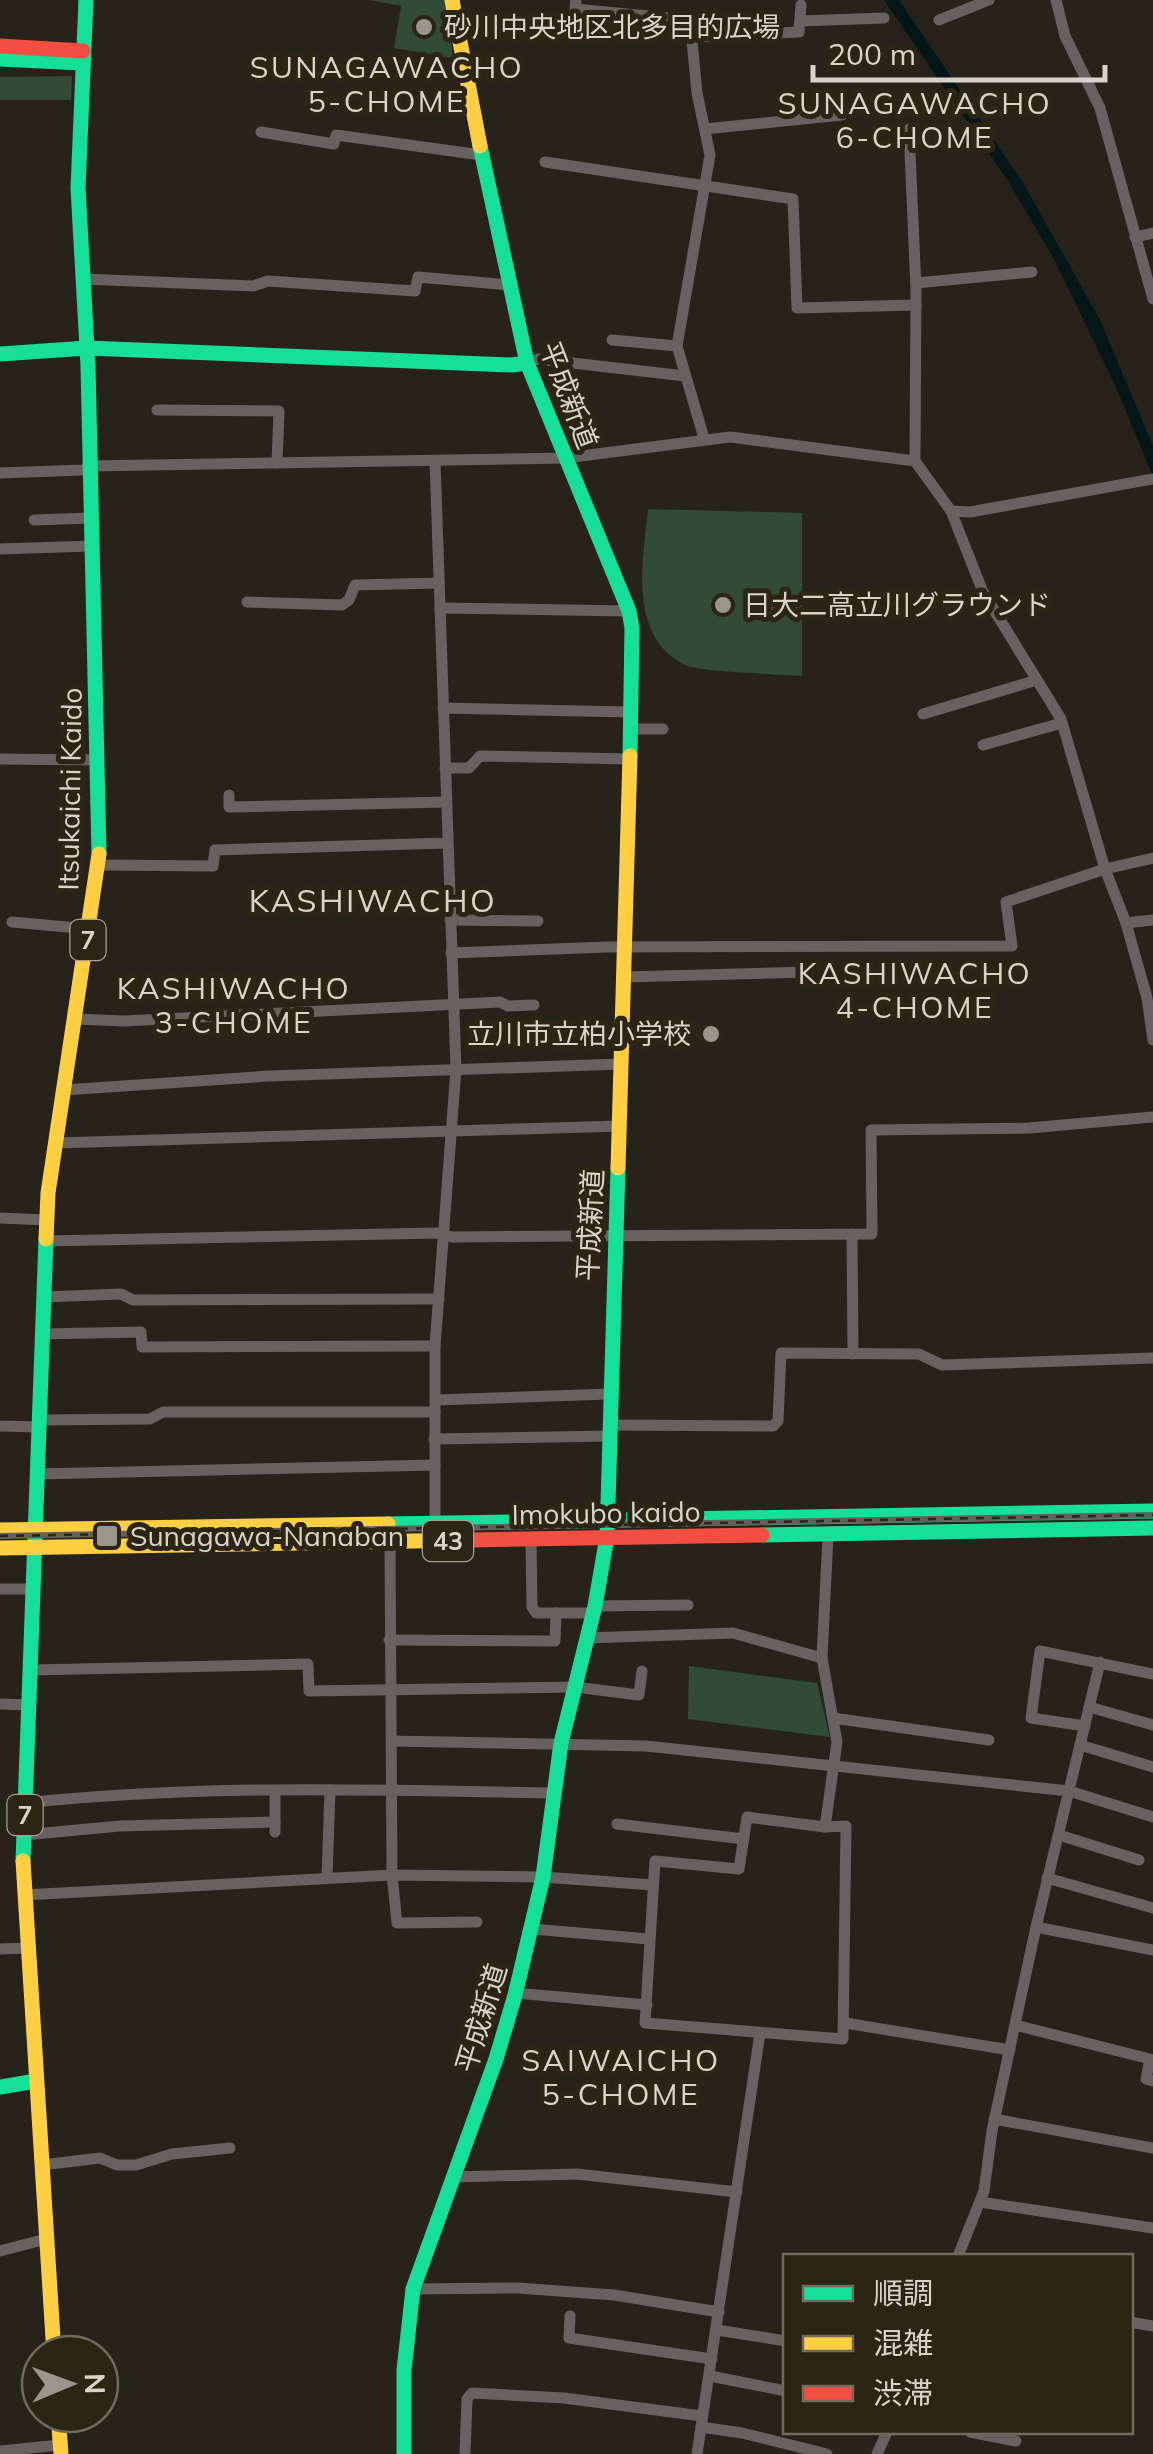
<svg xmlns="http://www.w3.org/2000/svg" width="1153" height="2454" font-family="Mulish,'Noto Sans JP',sans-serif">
<rect width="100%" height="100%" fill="#27231a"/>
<g fill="#314b37">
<path d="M370,0H446L453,58L394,48L401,6Z"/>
<path d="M72,76L71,100H0V77Z"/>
<path d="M648,509L802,513V676C781,674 699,672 685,665C627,636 643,560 648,509Z"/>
<path d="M689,1666L817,1683L830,1737L688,1719Z"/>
</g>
<path fill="#041618" d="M884,0H899L1025,186L1100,320L1153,446V476L1115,385L1054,259L1008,181Z"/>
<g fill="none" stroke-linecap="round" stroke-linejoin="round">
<g stroke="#676160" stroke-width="11">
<path d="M576,0L575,9L690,20L697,93L710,155L677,346L704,438"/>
<path d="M1056,0L1065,36L1100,108L1153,299"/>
<path d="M939,20L989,0"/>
<path d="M800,21L884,18"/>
<path d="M692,37L799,32L801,5"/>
<path d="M705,129L842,115"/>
<path d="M909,129L916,289L915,461L951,511L983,592L1061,719L1105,869L1126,923L1147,998L1153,1040"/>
<path d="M261,132L334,144L336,135L481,155"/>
<path d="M545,162L793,199L797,308L916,305"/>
<path d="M1135,237L1153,233"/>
<path d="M83,279L253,286L268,281L415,291L418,277L510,285"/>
<path d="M916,283L1032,272"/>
<path d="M612,340L677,346"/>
<path d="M527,363L538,359L685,376"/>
<path d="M157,410L279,411L277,463"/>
<path d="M0,473L83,470L89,466L565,458L730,437L915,461"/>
<path d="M951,511L970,512L1153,479"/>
<path d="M34,520L91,518"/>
<path d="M0,549L92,546"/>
<path d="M247,602L342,605L349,600L355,585L439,583"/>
<path d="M440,608L629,611"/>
<path d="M443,708L631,712"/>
<path d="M923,714L1037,680"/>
<path d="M631,729H663"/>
<path d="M983,745L1062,723"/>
<path d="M0,759L98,760"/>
<path d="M445,768H469L480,756L630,759"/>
<path d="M229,795V807L446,802"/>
<path d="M99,865L213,866L215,850L447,843"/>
<path d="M450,920L538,921"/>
<path d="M12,922L89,929"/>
<path d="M1126,923L1153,920"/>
<path d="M451,953L607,947L1012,946L1006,902L1105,869L1153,858"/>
<path d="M624,977L808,972"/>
<path d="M75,1019L124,1021L500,1002L508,1006L534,1005"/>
<path d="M64,1090L269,1076L622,1064"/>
<path d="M56,1143L620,1126"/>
<path d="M0,1218L47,1220"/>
<path d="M852,1234L853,1354"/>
<path d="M46,1241L437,1233L452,1237L872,1234L871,1130L1029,1128L1153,1117"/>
<path d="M44,1297L121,1294L133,1300L439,1299"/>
<path d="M42,1334L141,1332L142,1347L435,1346"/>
<path d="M435,1400L609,1394"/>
<path d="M40,1420L150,1419L163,1412H435"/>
<path d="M609,1425L773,1426L778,1421L781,1353L919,1354L942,1365L1153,1358"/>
<path d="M0,1426L40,1427"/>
<path d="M434,1439L609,1436"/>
<path d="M38,1474L435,1465"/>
<path d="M435,1527V1346L456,1069L435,461"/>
<path d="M531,1540L532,1607L536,1613H593"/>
<path d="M390,1542L392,1875L397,1923L477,1922"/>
<path d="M0,1589H34"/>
<path d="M595,1606L688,1605"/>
<path d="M587,1638L733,1633L822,1658"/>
<path d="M389,1640L555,1641L556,1613"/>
<path d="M31,1670L308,1664L309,1691L575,1687L639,1695L642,1671"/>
<path d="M0,1704L29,1705"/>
<path d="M1089,1707L1153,1725"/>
<path d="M833,1718L989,1740"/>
<path d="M1085,1726L1031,1718L1040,1651L1153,1674"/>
<path d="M392,1741L646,1746L1069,1791L1153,1817"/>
<path d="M1080,1745L1153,1767"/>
<path d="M275,1791V1832"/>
<path d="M26,1803C201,1784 379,1790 556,1793"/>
<path d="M747,1817L825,1827L846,1826L843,2039L645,2023L655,1861L739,1869Z"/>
<path d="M617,1824L744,1839"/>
<path d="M825,1827L837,1742L822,1658L828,1535"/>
<path d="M24,1835L120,1826L275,1822"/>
<path d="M1059,1835L1139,1860"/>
<path d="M327,1878L330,1790"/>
<path d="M1047,1878L1153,1908"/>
<path d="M24,1895L392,1875L543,1877L653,1885"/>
<path d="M1036,1927L1153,1950"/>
<path d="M532,1929L649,1939"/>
<path d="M0,1949L28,1948"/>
<path d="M516,1993L647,2005"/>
<path d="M845,2023L1010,2050"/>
<path d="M1015,2025L1150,2059L1146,2079L1153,2081"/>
<path d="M994,2119L1153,2148"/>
<path d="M42,2165L100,2158L117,2165H136L172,2154L230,2148"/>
<path d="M453,2177L577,2174L737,2192"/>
<path d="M980,2202L1153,2228"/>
<path d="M0,2251L46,2239"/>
<path d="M958,2256L984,2191L992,2131L1036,1927L1100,1662"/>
<path d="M413,2289L518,2288L614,2295L719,2312"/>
<path d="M570,2316L569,2338L712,2359"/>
<path d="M1130,2322L1153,2326"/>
<path d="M717,2330L786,2341"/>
<path d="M710,2376L786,2391"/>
<path d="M701,2427L742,2433L827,2454"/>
<path d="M970,2432L1016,2441"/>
<path d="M0,2451L60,2445"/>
<path d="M465,2454L467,2399L472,2393L564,2398L702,2416"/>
<path d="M697,2454L760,2033"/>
<path d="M877,2454L887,2432"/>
</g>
<g stroke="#16e098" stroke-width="15">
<path d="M86,0L78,188L88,366L99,854"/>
<path d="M0,59L82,63"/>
<path d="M480,146L527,363L629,611L632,628L630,756"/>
<path d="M0,354L87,348L512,365L527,363"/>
<path d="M388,1524L1153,1511"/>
<path d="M762,1535L1153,1528"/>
<path d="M23,1861L46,1239"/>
<path d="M0,2087L36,2081"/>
<path d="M404,2454V2370L413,2289L496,2059L515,1995L543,1877L561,1743L595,1606L607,1537L618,1168"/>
</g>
<g stroke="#ffcf43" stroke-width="15">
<path d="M452,0L480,146"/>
<path d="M618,1168L630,756"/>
<path d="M46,1239L48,1193L99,854"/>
<path d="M0,1530L388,1524"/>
<path d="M0,1548L471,1540"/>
<path d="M23,1861L54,2354"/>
<path d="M58,2414L61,2454"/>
</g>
<g stroke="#f24e42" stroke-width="15">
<path d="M0,46L83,51"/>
<path d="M471,1540L762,1535"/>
</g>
<defs>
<path id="rail" d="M0,1536L1153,1515"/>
</defs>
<use href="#rail" stroke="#65605c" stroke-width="6"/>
<use href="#rail" stroke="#2c2415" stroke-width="2.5" stroke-dasharray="8" stroke-linecap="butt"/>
</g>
<g fill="#9b968d" stroke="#2c2415" stroke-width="4">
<circle cx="424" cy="27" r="10"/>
<circle cx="723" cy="605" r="10"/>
<circle cx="711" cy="1034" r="10"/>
<rect x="95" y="1524" width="24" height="24" rx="5"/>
</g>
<g text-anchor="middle" stroke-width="10" stroke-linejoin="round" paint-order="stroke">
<g fill="#2c2415" stroke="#a59f94" stroke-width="2.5">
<rect x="70.5" y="920" width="35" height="40" rx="8"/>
<rect x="423" y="1521" width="50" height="40" rx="8"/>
<rect x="7.5" y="1795" width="35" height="40" rx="8"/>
</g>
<g font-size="25" font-weight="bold" fill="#d9d4cb">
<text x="88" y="949">7</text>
<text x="448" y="1550">43</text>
<text x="25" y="1824">7</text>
</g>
<g font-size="28" fill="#d9d4cb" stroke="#2c2415" text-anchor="start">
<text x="444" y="37">砂川中央地区北多目的広場</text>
<text x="743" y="615">日大二高立川グラウンド</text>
<text x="691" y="1044" text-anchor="end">立川市立柏小学校</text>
<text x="130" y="1546">Sunagawa-Nanaban</text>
</g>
<g font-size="28" fill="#d9d4cb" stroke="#2c2415">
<text transform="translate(569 395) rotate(69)" y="10">平成新道</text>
<text transform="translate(70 789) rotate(-89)" y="10">Itsukaichi Kaido</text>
<text transform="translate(590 1225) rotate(-87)" y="10">平成新道</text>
<text transform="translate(606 1513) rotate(-1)" y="10">Imokubo kaido</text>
<text transform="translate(481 2018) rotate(-73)" y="10">平成新道</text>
</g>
<g font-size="30" letter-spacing="2.5" fill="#d9d4cb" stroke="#2c2415">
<text x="387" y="78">SUNAGAWACHO<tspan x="387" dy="34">5-CHOME</tspan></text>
<text x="915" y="114">SUNAGAWACHO<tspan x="915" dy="34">6-CHOME</tspan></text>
<text x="915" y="984">KASHIWACHO<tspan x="915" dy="34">4-CHOME</tspan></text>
<text x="234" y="999">KASHIWACHO<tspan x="234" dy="34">3-CHOME</tspan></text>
<text x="621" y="2071">SAIWAICHO<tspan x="621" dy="34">5-CHOME</tspan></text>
</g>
<g font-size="32" letter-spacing="2.5" fill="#d9d4cb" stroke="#2c2415">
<text x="373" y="912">KASHIWACHO</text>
</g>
</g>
<rect x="783" y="2254" width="350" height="180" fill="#2c2415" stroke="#716a5e" stroke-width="2.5"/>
<rect x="803" y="2286" width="50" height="15" fill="#16e098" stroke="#716a5e" stroke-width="2.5"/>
<text x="873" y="2304" font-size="30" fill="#d9d4cb">順調</text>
<rect x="803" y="2336" width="50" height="15" fill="#ffcf43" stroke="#716a5e" stroke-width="2.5"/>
<text x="873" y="2354" font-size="30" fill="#d9d4cb">混雑</text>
<rect x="803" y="2386" width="50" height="15" fill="#f24e42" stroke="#716a5e" stroke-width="2.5"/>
<text x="873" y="2404" font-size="30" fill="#d9d4cb">渋滞</text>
<g transform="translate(70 2384) rotate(89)"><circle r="48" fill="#2c2415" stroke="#716a5e" stroke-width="2.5"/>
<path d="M0-8L18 38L0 25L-18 38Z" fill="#9b968d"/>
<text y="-15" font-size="28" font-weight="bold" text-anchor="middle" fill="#d9d4cb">N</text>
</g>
<path d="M813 65v15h292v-15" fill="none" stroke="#d9d4cb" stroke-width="5"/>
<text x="828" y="65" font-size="30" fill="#d9d4cb" stroke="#2c2415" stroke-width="8" paint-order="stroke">200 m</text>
</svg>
